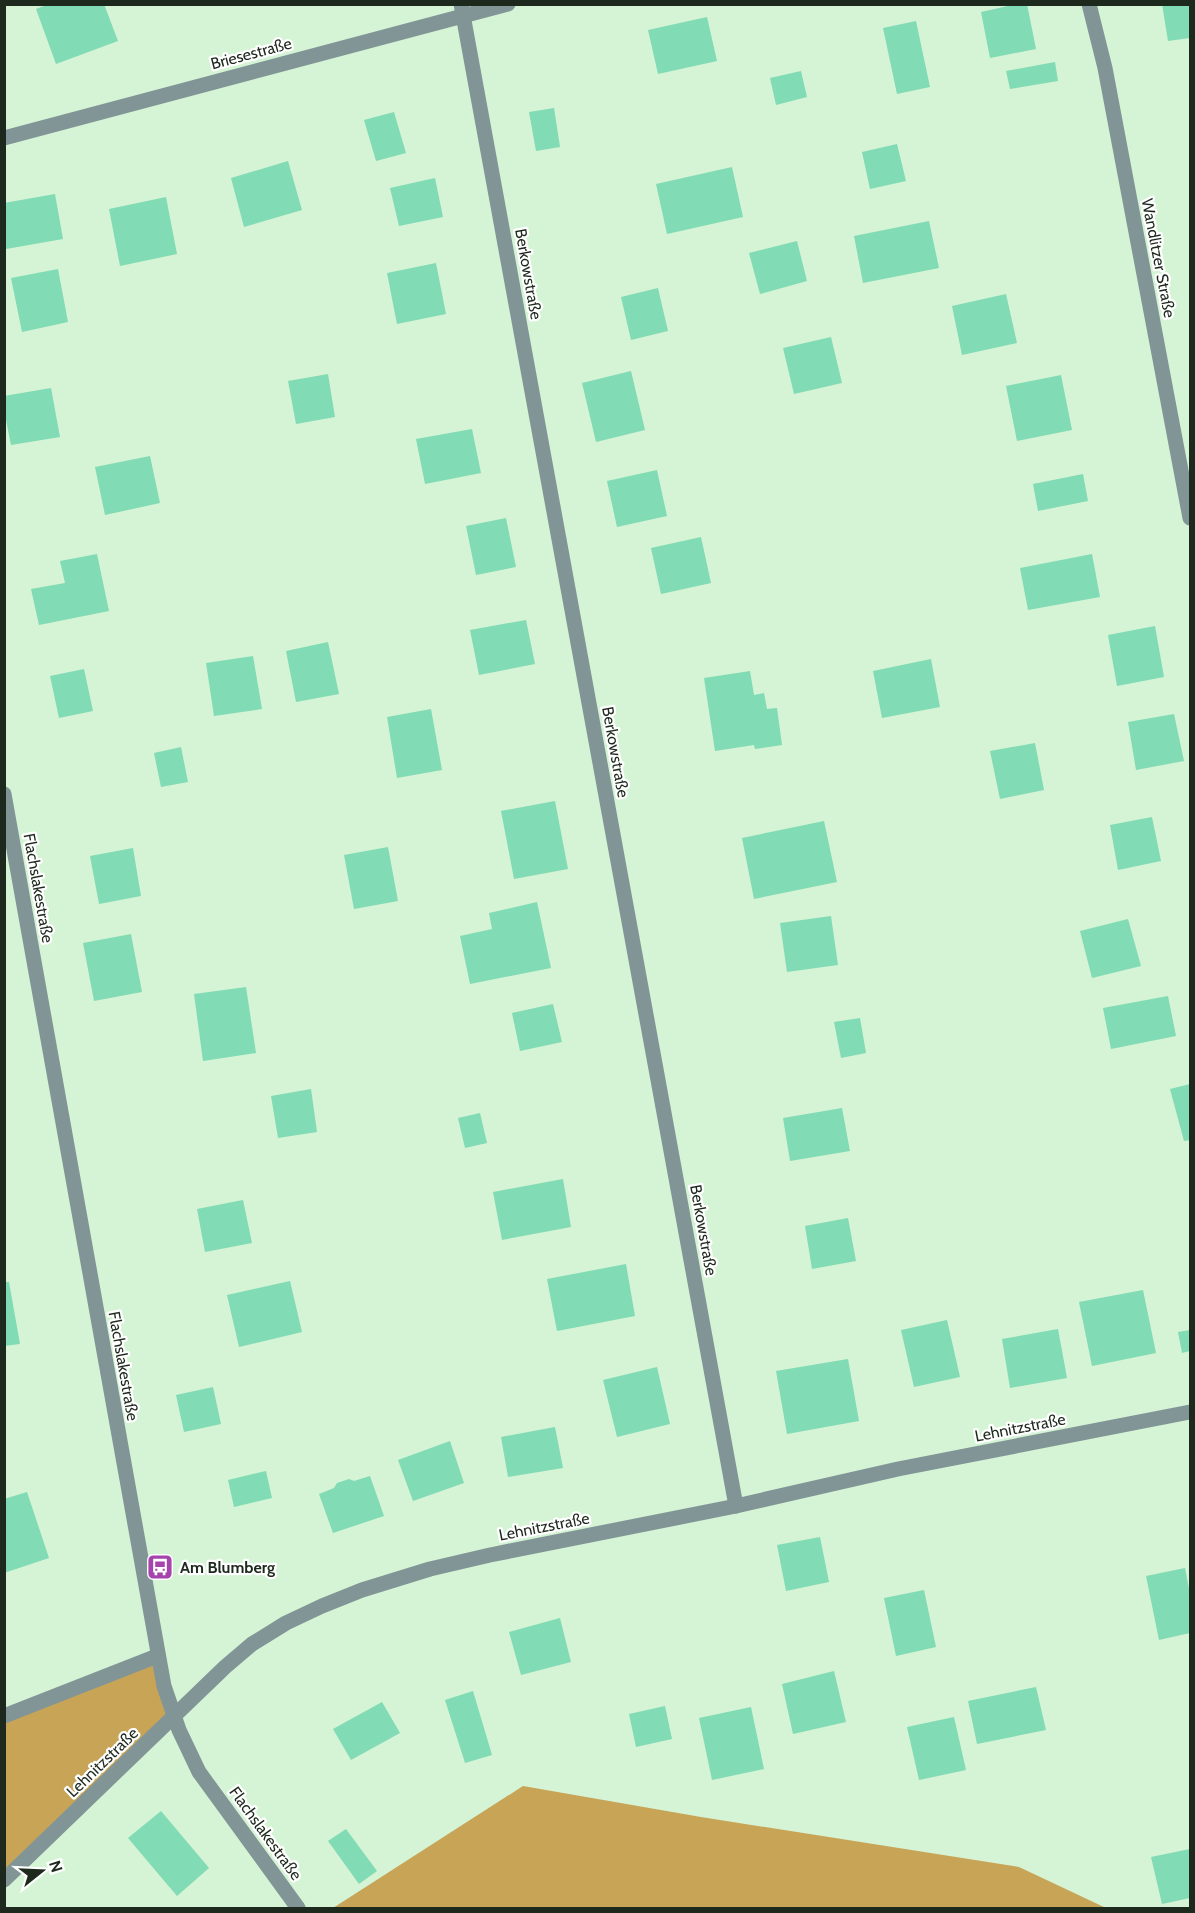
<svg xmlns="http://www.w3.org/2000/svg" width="1195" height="1913" font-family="Cabin,sans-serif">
<rect width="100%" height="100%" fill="#d5f3d5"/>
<g fill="#c8a457">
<path d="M157,1656L174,1717L5,1880V1716Z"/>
<path d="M523,1786L701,1817L1019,1867L1106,1908H333Z"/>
</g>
<g fill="#81dbb4">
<path d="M49,4H104L118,41L56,64L36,9Z"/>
<path d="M1017,4H1027L1036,49L990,58L981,12Z"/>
<path d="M1162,4H1190V38L1168,41Z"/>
<path d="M707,17L717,61L658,74L648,30Z"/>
<path d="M916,21L930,87L897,94L883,28Z"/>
<path d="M1055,62L1058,81L1010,89L1006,71Z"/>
<path d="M801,71L807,97L776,105L770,78Z"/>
<path d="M554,108L560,147L536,151L529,112Z"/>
<path d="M394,112L406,153L376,161L364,120Z"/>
<path d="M897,144L906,181L870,189L862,152Z"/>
<path d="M288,161L302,210L244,227L231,178Z"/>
<path d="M732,167L743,217L667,234L656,184Z"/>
<path d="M435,178L443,217L399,226L390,188Z"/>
<path d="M55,194L63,239L6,249L4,203Z"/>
<path d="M166,197L177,254L120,266L109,209Z"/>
<path d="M929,221L939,268L863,283L854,236Z"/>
<path d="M797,241L807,281L760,294L749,253Z"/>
<path d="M436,263L446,314L397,324L387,273Z"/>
<path d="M58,269L68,322L22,332L11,278Z"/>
<path d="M658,288L668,331L631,340L621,297Z"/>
<path d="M1006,294L1017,343L962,355L952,306Z"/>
<path d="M831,337L842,383L794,394L783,348Z"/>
<path d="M631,371L645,430L596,442L582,383Z"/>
<path d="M328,374L335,417L296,424L288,381Z"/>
<path d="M1061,375L1072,430L1017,441L1006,386Z"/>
<path d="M51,388L60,437L11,445L4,410V396Z"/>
<path d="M472,429L481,473L425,484L416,439Z"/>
<path d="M150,456L160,503L105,515L95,467Z"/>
<path d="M657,470L667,516L617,527L607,481Z"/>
<path d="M1083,474L1088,501L1038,511L1033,484Z"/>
<path d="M506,518L516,567L476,575L466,526Z"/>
<path d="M701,537L711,583L661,594L651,548Z"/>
<path d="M97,554L109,611L39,625L31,589L65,583L60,561Z"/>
<path d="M1092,554L1100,597L1028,610L1020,568Z"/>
<path d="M526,620L535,664L479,675L470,630Z"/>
<path d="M1155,626L1164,677L1117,686L1108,635Z"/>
<path d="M328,642L339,694L296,702L286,651Z"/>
<path d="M253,656L262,709L214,716L206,663Z"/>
<path d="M931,659L940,707L882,718L873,671Z"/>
<path d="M84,669L93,711L59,718L50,676Z"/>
<path d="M750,671L754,695L764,693L767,709L777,708L782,745L755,749L754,745L715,751L704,678Z"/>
<path d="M431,709L442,770L397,778L387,717Z"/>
<path d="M1174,714L1184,761L1136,770L1128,722Z"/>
<path d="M1035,743L1044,790L1000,799L990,751Z"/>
<path d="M181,747L188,782L161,787L154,753Z"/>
<path d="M555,801L568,869L514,879L501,811Z"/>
<path d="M1152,817L1161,861L1118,870L1110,825Z"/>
<path d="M824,821L837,882L754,899L742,838Z"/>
<path d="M388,847L398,901L354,909L344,855Z"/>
<path d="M133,848L141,896L99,904L90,856Z"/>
<path d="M537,902L551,968L470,984L460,936L492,929L489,913Z"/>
<path d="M831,916L838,965L787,972L780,923Z"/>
<path d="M1128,919L1141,966L1092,978L1080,931Z"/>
<path d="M131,934L142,992L94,1001L83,943Z"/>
<path d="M246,987L256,1053L203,1061L194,994Z"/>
<path d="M1168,996L1176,1036L1111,1049L1103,1008Z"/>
<path d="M553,1004L562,1042L520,1051L512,1013Z"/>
<path d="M860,1018L866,1053L841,1058L834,1022Z"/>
<path d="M1190,1084V1140L1184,1141L1170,1089Z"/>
<path d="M311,1089L317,1132L278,1138L271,1096Z"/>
<path d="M842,1108L850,1151L790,1161L783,1118Z"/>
<path d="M480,1113L487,1143L465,1148L458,1118Z"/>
<path d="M563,1179L571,1227L502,1240L493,1192Z"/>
<path d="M243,1200L252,1243L205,1252L197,1209Z"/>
<path d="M848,1218L856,1261L812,1269L805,1226Z"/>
<path d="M626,1264L635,1316L557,1331L547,1279Z"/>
<path d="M290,1281L302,1332L239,1347L227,1295Z"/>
<path d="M4,1282H9L20,1344L4,1346Z"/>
<path d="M1143,1290L1156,1353L1092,1366L1079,1302Z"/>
<path d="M947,1320L960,1377L914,1387L901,1330Z"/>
<path d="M1058,1329L1067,1378L1010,1388L1002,1339Z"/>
<path d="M1190,1330V1351L1182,1353L1178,1332Z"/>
<path d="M848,1359L859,1421L787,1434L776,1371Z"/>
<path d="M657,1367L670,1424L617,1437L603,1380Z"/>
<path d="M213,1387L221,1424L184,1432L176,1395Z"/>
<path d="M555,1427L563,1468L508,1477L501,1437Z"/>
<path d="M450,1441L464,1483L413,1501L398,1460Z"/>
<path d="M266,1471L272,1498L234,1507L228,1480Z"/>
<path d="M370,1476L384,1516L333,1533L319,1494L334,1488L337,1483L349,1479L354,1481Z"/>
<path d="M27,1492L49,1558L4,1573V1499Z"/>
<path d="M820,1537L829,1582L786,1591L777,1545Z"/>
<path d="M1185,1568L1190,1594V1633L1159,1640L1146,1576Z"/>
<path d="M924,1590L936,1647L896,1656L884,1598Z"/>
<path d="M560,1618L571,1662L521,1675L509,1632Z"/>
<path d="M834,1671L846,1722L793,1734L782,1684Z"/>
<path d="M1036,1687L1046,1730L977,1744L968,1701Z"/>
<path d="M473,1691L492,1755L465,1763L445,1700Z"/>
<path d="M382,1702L400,1733L351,1760L333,1729Z"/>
<path d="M665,1706L672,1739L636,1747L629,1714Z"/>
<path d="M751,1707L764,1769L712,1780L699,1718Z"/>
<path d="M954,1717L966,1770L919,1780L907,1727Z"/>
<path d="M161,1811L209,1868L177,1896L128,1838Z"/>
<path d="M346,1829L377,1871L359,1884L328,1841Z"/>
<path d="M1190,1849V1898L1162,1904L1151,1857Z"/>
</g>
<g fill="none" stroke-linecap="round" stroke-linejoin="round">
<g stroke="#819597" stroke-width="15">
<path d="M461,4L736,1506"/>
<path d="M1089,4L1105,68L1190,518"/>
<path d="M4,138L508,4"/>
<path d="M4,794L164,1686L179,1730L199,1772L298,1908"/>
<path d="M4,1716L157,1656"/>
<path d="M4,1880L225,1667L252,1644L286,1623L322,1606L362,1590L430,1569L490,1555L736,1506L898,1469L1190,1412"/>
</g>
</g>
<defs>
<symbol id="bus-square" viewBox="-11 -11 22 22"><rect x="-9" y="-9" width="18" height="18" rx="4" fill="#a444ac" stroke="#fff"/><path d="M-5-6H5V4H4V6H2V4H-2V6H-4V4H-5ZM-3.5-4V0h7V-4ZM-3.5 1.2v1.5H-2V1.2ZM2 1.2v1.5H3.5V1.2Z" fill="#fff"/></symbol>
</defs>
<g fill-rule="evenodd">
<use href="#bus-square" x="145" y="1552" width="30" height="30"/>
</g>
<g text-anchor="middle" stroke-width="4.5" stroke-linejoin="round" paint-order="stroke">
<g font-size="16" fill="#1e291d" stroke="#fff">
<text transform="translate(251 53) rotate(-15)" y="6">Briesestraße</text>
<text transform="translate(1159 258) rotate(79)" y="6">Wandlitzer Straße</text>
<text transform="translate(529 274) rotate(80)" y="6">Berkowstraße</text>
<text transform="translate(616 752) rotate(80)" y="6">Berkowstraße</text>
<text transform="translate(39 888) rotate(80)" y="6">Flachslakestraße</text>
<text transform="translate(704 1230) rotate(80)" y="6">Berkowstraße</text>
<text transform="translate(124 1366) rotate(80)" y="6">Flachslakestraße</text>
<text transform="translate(1020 1427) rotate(-11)" y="6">Lehnitzstraße</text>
<text transform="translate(544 1526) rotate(-11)" y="6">Lehnitzstraße</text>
<text transform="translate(102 1762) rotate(-44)" y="6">Lehnitzstraße</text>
<text transform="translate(266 1833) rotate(54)" y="6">Flachslakestraße</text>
</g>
<g font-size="16" font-weight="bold" fill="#1e291d" stroke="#fff" text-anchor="start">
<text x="180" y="1573">Am Blumberg</text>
</g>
</g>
<rect width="1195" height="1913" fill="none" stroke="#1e291d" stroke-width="12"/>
<g transform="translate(42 1871) rotate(72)" stroke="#ffffff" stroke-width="4.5" paint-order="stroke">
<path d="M0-4.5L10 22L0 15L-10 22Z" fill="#1e291d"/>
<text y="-9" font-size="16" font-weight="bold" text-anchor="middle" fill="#1e291d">N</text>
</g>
</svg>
